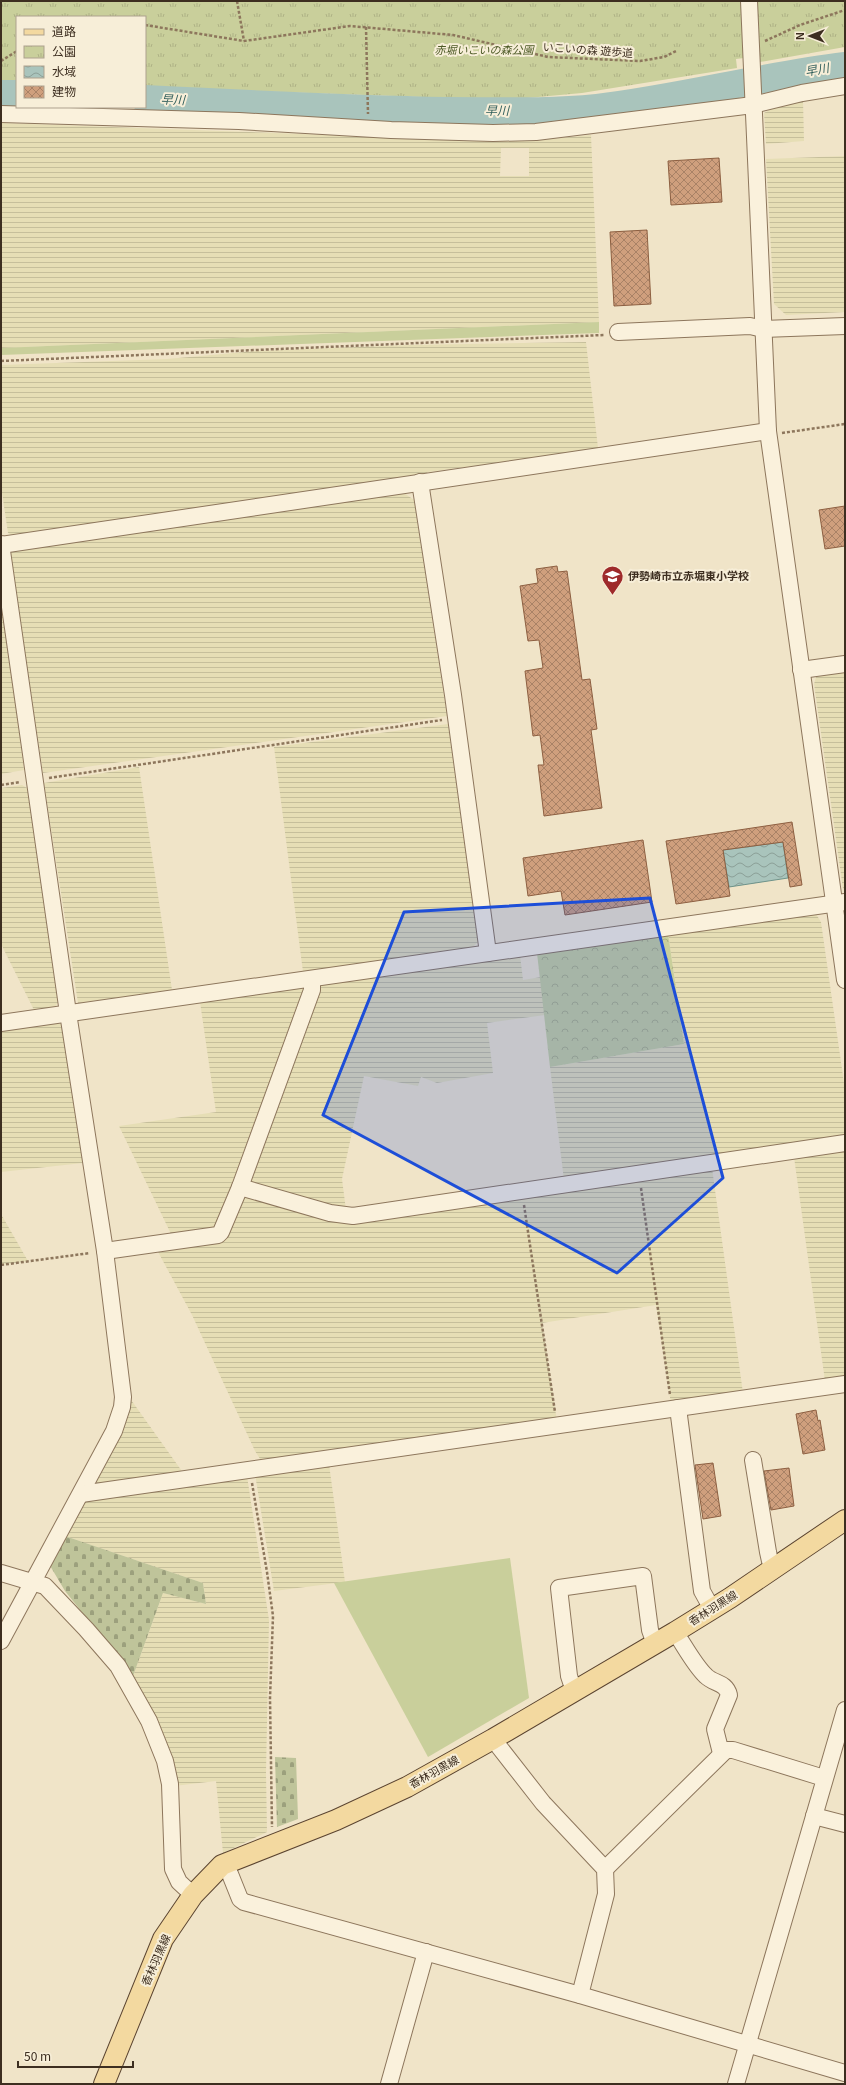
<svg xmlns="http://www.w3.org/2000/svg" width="846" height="2085" font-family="Georgia,'Noto Sans JP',serif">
<defs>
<pattern id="farmland-rules" width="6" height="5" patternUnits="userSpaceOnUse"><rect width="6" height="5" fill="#e6deb5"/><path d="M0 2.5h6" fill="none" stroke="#c6bf9b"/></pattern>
<pattern id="forest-crowns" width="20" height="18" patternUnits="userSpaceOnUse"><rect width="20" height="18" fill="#c9cf9b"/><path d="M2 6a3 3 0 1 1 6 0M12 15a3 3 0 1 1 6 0" fill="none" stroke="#aeb285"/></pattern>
<pattern id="cemetery-stones" width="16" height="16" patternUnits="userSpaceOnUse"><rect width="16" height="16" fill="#bfc49a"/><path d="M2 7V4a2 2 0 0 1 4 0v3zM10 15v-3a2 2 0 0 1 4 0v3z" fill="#9ca07d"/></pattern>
<pattern id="park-tufts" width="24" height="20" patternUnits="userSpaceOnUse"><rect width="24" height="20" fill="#c9cf9b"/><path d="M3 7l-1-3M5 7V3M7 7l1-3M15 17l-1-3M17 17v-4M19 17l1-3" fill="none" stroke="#aeb285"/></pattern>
<pattern id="water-waves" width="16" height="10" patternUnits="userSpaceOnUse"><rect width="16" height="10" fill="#a9c4bc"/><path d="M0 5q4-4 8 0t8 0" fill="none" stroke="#8ba098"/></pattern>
<pattern id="building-cross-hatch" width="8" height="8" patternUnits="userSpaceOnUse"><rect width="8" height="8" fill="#cf9f7d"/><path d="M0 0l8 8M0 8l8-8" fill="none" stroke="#a98266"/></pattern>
</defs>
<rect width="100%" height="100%" fill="#f0e4c8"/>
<g fill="url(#farmland-rules)" fill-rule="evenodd">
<path d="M803,100L804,141L766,144L764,113L771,109Z"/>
<path d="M1,123L492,141L538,140L591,135L599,322L1,348ZM501,148H529V176H500Z"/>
<path d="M845,156V312L786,315L774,304L766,159Z"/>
<path d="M586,342L598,448L593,450L428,472L423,476L13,536L8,533L1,486V365L167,359L256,351L410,345Z"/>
<path d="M404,493L414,500L447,716L43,773L10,555L14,548Z"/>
<path d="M1,593L24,770L1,774Z"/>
<path d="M845,672V890L843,889L814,684L816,677Z"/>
<path d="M448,724L478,942L472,948L303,972L274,747Z"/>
<path d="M139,767L172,990L78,1003L44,783Z"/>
<path d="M22,785L29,789L59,1001L54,1008L34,1010L1,944V788Z"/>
<path d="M816,914L821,922L845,1090V1139L564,1180L550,1067L684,1044L668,933Z"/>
<path d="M520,955L523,980L541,977L545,1015L487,1023L493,1073L437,1083L421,1077L418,1086L364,1076L342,1179L346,1210L248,1183L321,986L326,983L395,975Z"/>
<path d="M304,986L307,989L260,1116L214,1231L171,1234L119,1126L216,1112L200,1002Z"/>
<path d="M53,1021L63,1025L83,1163L1,1172V1029Z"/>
<path d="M845,1148V1378L825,1381L794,1157Z"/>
<path d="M712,1168L743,1393L671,1404L656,1305L542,1323L557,1421L262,1462L255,1451L192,1315L157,1250L215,1242L243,1196L332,1220Z"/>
<path d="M1,1214L28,1261L1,1265Z"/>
<path d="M129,1397L184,1474L96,1483L95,1479Z"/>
<path d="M329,1464L345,1582L274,1591L255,1474Z"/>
<path d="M247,1476L269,1620L266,1773L267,1832L223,1853L216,1781L174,1786L151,1715L133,1676L163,1593L206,1604L203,1583L65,1536L83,1500Z"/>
</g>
<g fill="#c9cf9b">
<path d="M599,322V333L1,355V348Z"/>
<path d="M510,1558L529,1698L428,1757L334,1583Z"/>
</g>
<path fill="url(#forest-crowns)" d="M668,933L684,1044L550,1067L537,953Z"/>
<g fill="url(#cemetery-stones)">
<path d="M65,1536L203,1583L206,1604L163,1593L133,1676L65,1591L49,1564Z"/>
<path d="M275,1757L296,1758L298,1819L277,1827Z"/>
</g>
<path fill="url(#park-tufts)" d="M1,1H742L743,41L759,40L757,1H845V47L760,62L759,47L744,46V58L736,59L737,68L582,93L506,100L145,87V17H17V82L1,81Z"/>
<path fill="url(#water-waves)" stroke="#6f938a" d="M783,842L788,878L729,887L723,850Z"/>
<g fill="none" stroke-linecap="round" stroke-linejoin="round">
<g stroke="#a9c4bc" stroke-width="28">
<path d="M1,94H17"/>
<path d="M145,99C245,104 345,109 445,111C496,111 547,113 597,108C681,98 762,76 845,66"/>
</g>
</g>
<g fill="url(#building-cross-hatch)" stroke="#8d5f41">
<path d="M719,158L722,202L671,205L668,161Z"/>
<path d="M647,230L651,304L614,306L610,232Z"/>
<path d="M845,506V546L825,549L819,510Z"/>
<path d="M557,566L558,572L567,571L582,680L590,679L597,729L591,730L602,808L544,816L538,765H544L540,735L533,736L525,671L543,668L539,640L528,641L520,586L538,583L536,569Z"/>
<path d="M792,822L802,885L790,887L783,842L723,850L730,896L676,904L666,841Z"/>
<path d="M643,840L652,902L565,915L561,891L528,896L523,858Z"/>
<path d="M816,1410L818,1421L820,1420L825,1450L803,1454L796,1414Z"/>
<path d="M713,1463L721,1516L703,1519L695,1465Z"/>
<path d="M789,1468L794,1506L771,1510L764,1471Z"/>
</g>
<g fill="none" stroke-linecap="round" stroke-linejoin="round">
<defs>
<g id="minor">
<path d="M749,1L768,431L845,980"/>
<path d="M1,114L239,121L391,130L493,133L536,132L753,105L802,93L845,86"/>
<path d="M618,332L750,326L763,329L845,326"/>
<path d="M420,482L453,695L488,953"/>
<path d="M1,544L68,1013L105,1251L123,1397L122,1407L114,1431L1,1641"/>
<path d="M1,545L768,431"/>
<path d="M801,670L845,664"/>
<path d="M1,1023L845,902"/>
<path d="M240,1187L330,1213L353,1216L845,1143"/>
<path d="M105,1251L218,1235L221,1232L240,1187L312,990V979"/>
<path d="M678,1408L702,1591L712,1609"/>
<path d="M753,1460L768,1552L770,1561L775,1567"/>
<path d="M81,1494L845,1384"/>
<path d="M1,1573L45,1586L86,1629L118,1666L149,1721L165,1761L170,1784L173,1869L179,1882L193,1895"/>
<path d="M675,1632C684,1645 695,1666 706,1676C714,1684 726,1682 729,1695L715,1729L721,1753"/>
<path d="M574,1691L569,1676L559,1588L643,1576L650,1630L655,1644"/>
<path d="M493,1739L543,1803L605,1869L606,1894L580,1995"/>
<path d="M814,1816L845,1824"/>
<path d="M222,1865L230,1874L240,1899L244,1902L580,1995L845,2073"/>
<path d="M605,1869L726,1750H733L824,1778"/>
<path d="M389,2084L426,1952"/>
<path d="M736,2084L845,1710"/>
</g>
<path id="major" d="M104,2084L163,1939L193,1895L222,1865L336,1820L407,1787L493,1739L675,1632L730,1598L845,1520"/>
</defs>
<use href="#minor" stroke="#8d765c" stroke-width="18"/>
<use href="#major" stroke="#5b4430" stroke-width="22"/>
<g stroke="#8d765c" stroke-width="2.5" stroke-dasharray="3 2" stroke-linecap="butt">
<path d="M237,1L244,41"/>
<path d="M145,25L244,41L350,26L453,35L548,57L640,61L664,57L676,51"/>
<path d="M366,27L368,114"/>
<path d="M765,41L800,25L845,10"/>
<path d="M1,61L17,51"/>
<path d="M1,361L604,335"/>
<path d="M782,433L845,424"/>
<path d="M49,778L442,720"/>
<path d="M1,785L20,782"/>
<path d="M641,1188L670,1395"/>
<path d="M524,1205L555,1412"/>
<path d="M1,1265L90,1253"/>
<path d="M252,1483L267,1572L273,1616L270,1698L272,1827"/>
</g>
<use href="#minor" stroke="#faf1dc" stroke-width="16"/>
<use href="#major" stroke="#f3d9a0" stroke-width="20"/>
</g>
<path fill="#1d4ed8" fill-opacity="0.2" stroke="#1d4ed8" stroke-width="3" stroke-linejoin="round" d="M650,898L723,1178L617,1273L323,1115L404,912Z"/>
<defs>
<symbol id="school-pin" viewBox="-11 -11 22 30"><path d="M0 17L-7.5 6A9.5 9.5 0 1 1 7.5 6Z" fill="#9e2a2b" stroke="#f7eed8"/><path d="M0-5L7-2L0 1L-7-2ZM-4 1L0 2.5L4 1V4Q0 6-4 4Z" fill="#fff"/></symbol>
</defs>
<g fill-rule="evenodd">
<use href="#school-pin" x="600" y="564" width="25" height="34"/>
</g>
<g text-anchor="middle" stroke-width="4" stroke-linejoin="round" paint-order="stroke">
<g font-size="11" font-style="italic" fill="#4d5a26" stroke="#f7eed8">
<text x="484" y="54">赤堀いこいの森公園</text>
</g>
<g font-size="11" fill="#3d2e20" stroke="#f7eed8">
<text transform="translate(588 50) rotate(4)" y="4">いこいの森 遊歩道</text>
<text transform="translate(713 1608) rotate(-32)" y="4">香林羽黒線</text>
<text transform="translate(434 1772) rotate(-29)" y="4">香林羽黒線</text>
<text transform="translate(156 1960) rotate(-66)" y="4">香林羽黒線</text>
</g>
<g font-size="11" font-weight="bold" fill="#3d2e20" stroke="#f7eed8" text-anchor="start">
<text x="628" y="580">伊勢崎市立赤堀東小学校</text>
</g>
<g font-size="12" font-style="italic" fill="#2f5d5a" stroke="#f7eed8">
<text transform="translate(817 70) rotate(-10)" y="4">早川</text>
<text transform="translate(173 100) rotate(2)" y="4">早川</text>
<text x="497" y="115">早川</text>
</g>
</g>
<rect width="846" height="2085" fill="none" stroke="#3d2e20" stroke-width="4"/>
<rect x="16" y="16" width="130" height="92" fill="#f7eed8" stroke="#ada18e"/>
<rect x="24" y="29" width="20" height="6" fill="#f3d9a0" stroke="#ada18e"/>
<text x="52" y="36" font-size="12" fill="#3d2e20">道路</text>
<rect x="24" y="46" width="20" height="12" fill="url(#park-tufts)" stroke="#ada18e"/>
<text x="52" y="56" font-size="12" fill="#3d2e20">公園</text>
<rect x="24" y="66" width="20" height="12" fill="url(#water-waves)" stroke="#ada18e"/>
<text x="52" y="76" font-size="12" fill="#3d2e20">水域</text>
<rect x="24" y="86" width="20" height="12" fill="url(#building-cross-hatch)" stroke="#ada18e"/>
<text x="52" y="96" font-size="12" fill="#3d2e20">建物</text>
<g transform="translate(810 36) rotate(270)" stroke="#f7eed8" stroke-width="3" paint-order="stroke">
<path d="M0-3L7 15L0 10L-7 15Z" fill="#3d2e20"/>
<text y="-6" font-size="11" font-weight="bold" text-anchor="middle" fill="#3d2e20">N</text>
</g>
<path d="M18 2061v6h115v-6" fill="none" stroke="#3d2e20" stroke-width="2"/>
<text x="24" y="2061" font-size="12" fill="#3d2e20" stroke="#f7eed8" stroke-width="3" paint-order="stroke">50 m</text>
</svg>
